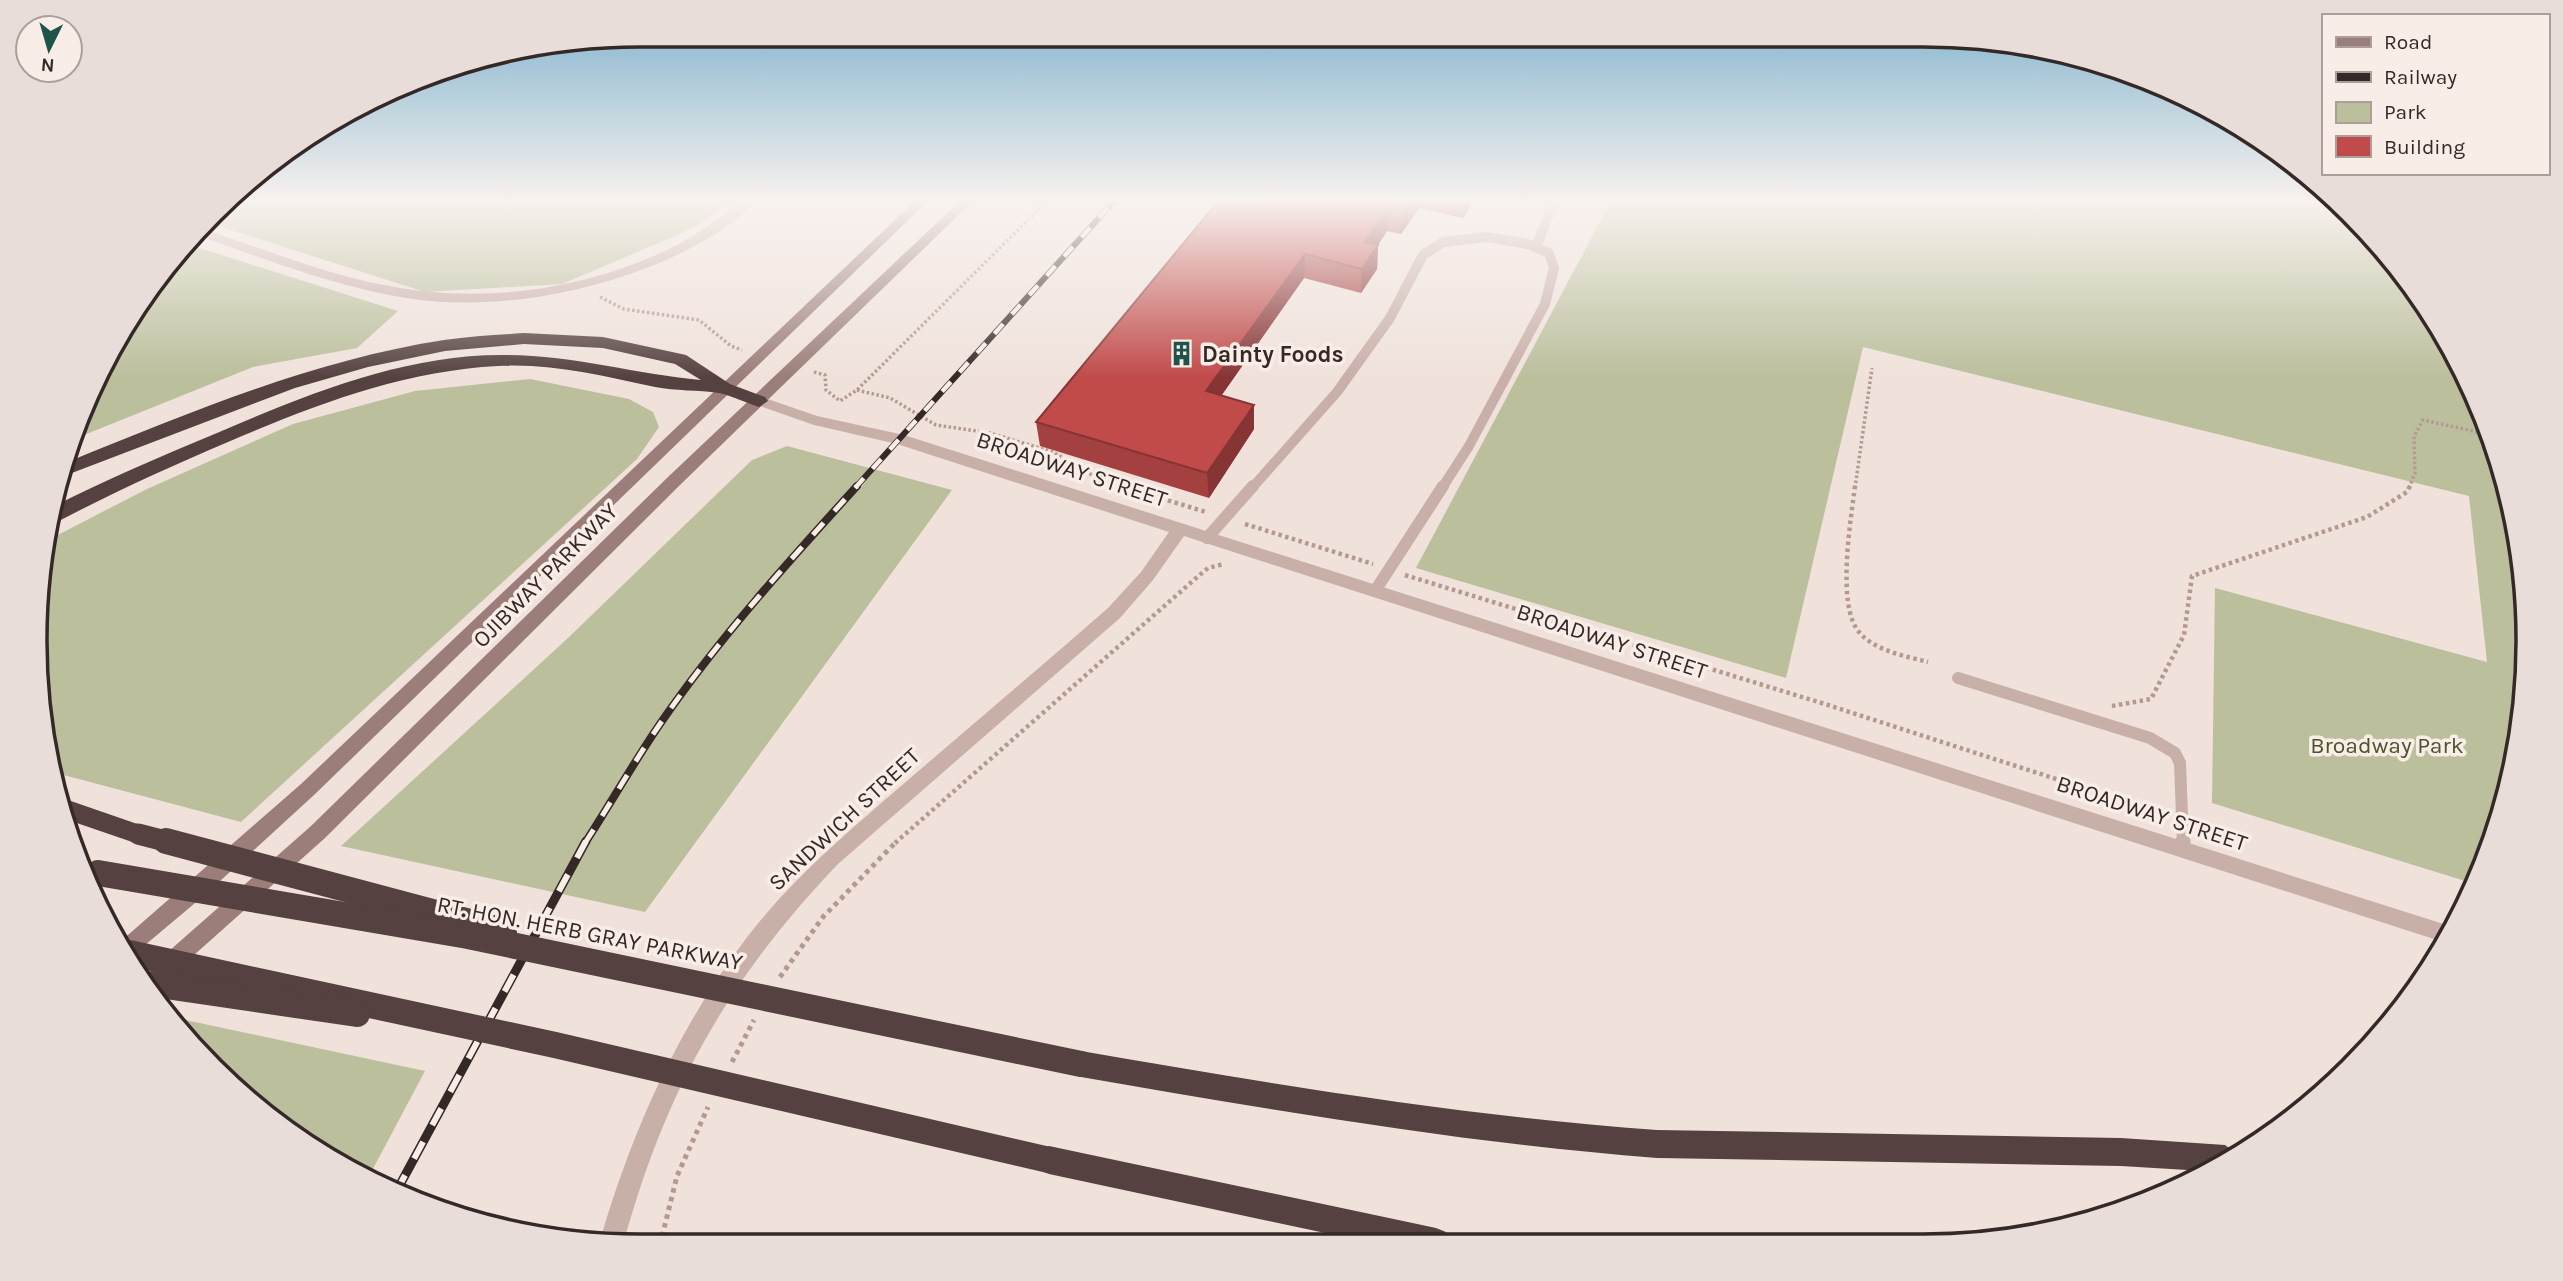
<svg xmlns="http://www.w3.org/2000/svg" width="2563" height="1281" font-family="Karla,sans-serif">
<rect width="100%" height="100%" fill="#f0e2db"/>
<g fill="#bbbf9c">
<path d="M231,199H731L698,226L562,284L425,292L206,222Z"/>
<path d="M1612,199H2332L2377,241L2447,337L2496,445L2523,561L2527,680L2507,797L2475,884L2212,803L2215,588L2487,662L2469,496L1863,347L1786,678L1416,568Z"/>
<path d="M184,243L398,311L357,348L253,367L79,437L116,337Z"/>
<path d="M530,379L629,399L653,412L659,427L637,459L241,822L56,773L40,719L46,541L147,489L293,424L415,391Z"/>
<path d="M787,446L952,490L645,912L341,846L568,638L752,460Z"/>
<path d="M176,1018L425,1071L367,1180L213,1069Z"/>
</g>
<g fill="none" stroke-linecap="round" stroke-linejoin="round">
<g stroke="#b49992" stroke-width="3.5" stroke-dasharray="2.5 2.5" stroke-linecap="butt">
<path d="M600,297L624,309L699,320L731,346L742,350"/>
<path d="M814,372L825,375L826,390L840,401L857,390L1049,199"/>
<path d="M857,390L890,398L936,425L990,433L1053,452L1099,479L1127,488"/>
<path d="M1855,488L1872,368"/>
<path d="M2409,488L2415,473L2414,436L2423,420L2491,435"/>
</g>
<g stroke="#b49992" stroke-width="4.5" stroke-dasharray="3.5 3.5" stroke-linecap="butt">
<path d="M1121,486L1206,512"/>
<path d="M1855,486C1851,519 1836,605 1859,632C1875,651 1905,656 1928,662"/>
<path d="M1245,524L1373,564"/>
<path d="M1405,575L1828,705L2164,814"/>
<path d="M2112,706L2151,699L2184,635L2192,576L2367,517L2407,492L2410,486"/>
<path d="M895,843L1195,579L1208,568L1224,564"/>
</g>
<g stroke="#b49992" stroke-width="5" stroke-dasharray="4.5 4.5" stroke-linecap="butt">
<path d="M780,977L823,917L897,841"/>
<path d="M732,1062L754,1020"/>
<path d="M660,1245L677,1176L708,1107"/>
</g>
<g stroke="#c8afa8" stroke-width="10">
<path d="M1536,247L1555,199"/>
<path d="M1252,488L1337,392L1390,318L1423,255L1443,242L1487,237L1528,244L1549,253L1554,268L1545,304L1469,446L1442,488"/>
</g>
<g stroke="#c8afa8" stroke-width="12">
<path d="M1207,538L1253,486"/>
<path d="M1375,591L1443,486"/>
<path d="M1958,678L2150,738L2175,753L2180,763L2183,843"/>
</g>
<path stroke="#c8afa8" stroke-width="15" d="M2183,841V849"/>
<g fill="#c8afa8" fill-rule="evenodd">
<path d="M744,199H758C731,230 680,256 641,270C568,297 484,310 406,298C333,286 263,258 193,234L201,228C261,248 321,273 384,285C481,305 590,290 679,244C702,232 723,214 744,199Z"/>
<path d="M759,396L817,416L904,435L2453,927L2443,942L1184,536L1153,580L1120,618L838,864C728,979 665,1091 623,1245L599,1244C631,1133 677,1029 748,936C796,874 856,825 915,774C979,719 1044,664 1108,608L1141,572L1169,532L897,444L814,425L754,404L752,401L754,398Z"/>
</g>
<g fill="#9b7e79" fill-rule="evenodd">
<path d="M917,199H930L314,795L207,893L132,956L121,941L301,784Z"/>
<path d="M962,199H975L680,485L325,838L175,972L168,975L161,972L158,965L161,958L311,826L668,477Z"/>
</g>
<g fill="#55413f" fill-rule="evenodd">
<path d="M524,333L603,337L686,355L730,384L765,397L768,401L759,407C746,403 733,396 719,393C698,390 676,391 655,387C603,376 552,363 498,366C402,371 315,405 228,442C169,467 112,493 55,523L47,525L52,507C106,480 161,456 217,433C306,395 402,355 501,355C570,354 634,374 701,380L675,364L603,348L524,344L445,351L368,367L295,388L64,476L70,461C191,412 314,360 444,340C471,336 498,335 524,333Z"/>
<path d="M68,800L146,827L150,834L146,841L138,844L71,821L65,801Z"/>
<path d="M1081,1051C1272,1084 1463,1116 1657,1130L2121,1138L2225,1145L2236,1153L2204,1171L2121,1166L1657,1158C1463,1143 1272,1110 1081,1077L1072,1073L1068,1064L1072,1055Z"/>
<path d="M1049,1146L1436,1228L1446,1232L1450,1242L1372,1243L1049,1174L1039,1170L1035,1160L1039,1150Z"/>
</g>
<defs>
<path id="rail-far2" d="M855,488L1116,199"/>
<path id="rail-far1" d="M585,843C611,803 635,760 662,721C720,637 789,561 857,486"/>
<path id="rail" d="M396,1192L586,841"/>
</defs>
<use href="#rail-far2" stroke="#352928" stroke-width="6"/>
<use href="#rail-far1" stroke="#352928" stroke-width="8"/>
<use href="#rail" stroke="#352928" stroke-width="9"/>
<use href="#rail-far2" stroke="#f8ede7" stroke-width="4.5" stroke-dasharray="13" stroke-linecap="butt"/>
<use href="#rail-far1" stroke="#f8ede7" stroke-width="5" stroke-dasharray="16" stroke-linecap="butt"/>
<use href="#rail" stroke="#f8ede7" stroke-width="6" stroke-dasharray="19" stroke-linecap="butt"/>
<path stroke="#55413f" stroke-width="21" d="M138,834L173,843"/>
<g stroke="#55413f" stroke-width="26">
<path d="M166,841L504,931"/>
<path d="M98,873L468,936L1081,1064"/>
<path d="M129,953L555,1045L1049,1160"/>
<path d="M152,984L357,1014"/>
</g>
</g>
<path fill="#a54040" d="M1220,199H1475L1463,218L1419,208L1401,234L1387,231L1378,245L1377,269L1361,293L1304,278L1221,396L1254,405V429L1209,498L1040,446L1036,422Z"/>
<g fill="#863434">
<path d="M1411,199H1420L1419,208L1401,234L1403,211Z"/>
<path d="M1465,199H1475L1463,218Z"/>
<path d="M1389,207L1387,231L1364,266L1365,242Z"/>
<path d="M1378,245L1377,269L1361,293L1362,269Z"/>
<path d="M1305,254L1304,278L1207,416L1206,391Z"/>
<path d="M1254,405V429L1209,498L1207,473Z"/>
</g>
<path fill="#c04b4a" stroke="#863434" stroke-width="2" d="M1220,199H1411L1403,211L1389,207L1365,242L1378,245L1362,269L1305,254L1206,391L1254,405L1207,473L1036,422Z"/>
<linearGradient id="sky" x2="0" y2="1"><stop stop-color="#7db1cc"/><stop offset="0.53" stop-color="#f8f2ef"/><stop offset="1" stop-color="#f8f2ef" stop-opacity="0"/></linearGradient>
<rect width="2563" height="378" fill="url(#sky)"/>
<defs>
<symbol id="building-bare" viewBox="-9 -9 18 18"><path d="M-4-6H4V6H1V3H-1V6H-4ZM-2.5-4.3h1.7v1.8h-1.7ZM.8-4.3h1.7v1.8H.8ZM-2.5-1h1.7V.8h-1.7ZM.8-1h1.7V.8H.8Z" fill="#1f544b" stroke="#f8ede7" stroke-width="2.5" paint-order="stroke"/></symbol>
</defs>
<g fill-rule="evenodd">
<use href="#building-bare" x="1164" y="336" width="35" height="35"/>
</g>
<g text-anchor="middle" stroke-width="7" stroke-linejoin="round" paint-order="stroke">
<g font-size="23" font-weight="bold" fill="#352928" stroke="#f8ede7" text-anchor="start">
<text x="1202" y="362">Dainty Foods</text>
</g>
<g font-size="23" fill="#352928" stroke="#f8ede7">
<text transform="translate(1072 469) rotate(18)" y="8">BROADWAY STREET</text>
<text transform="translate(545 575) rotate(-45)" y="8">OJIBWAY PARKWAY</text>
<text transform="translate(1612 641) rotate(18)" y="8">BROADWAY STREET</text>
<text transform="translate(2152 813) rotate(18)" y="8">BROADWAY STREET</text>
<text transform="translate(844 819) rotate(-43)" y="8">SANDWICH STREET</text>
<text transform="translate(590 933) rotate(11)" y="8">RT. HON. HERB GRAY PARKWAY</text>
</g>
<g font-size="23" fill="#4d522d" stroke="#f8ede7">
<text x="2387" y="753">Broadway Park</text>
</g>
</g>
<path d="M0 0H2563V1281H0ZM640 47H1923A593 593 0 0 1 2516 640V641A593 593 0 0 1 1923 1234H640A593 593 0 0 1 47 641V640A593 593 0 0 1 640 47Z" fill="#e8ddd8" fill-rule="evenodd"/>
<path fill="none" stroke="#352928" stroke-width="3.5" d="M640 47H1923A593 593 0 0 1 2516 640V641A593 593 0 0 1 1923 1234H640A593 593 0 0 1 47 641V640A593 593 0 0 1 640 47Z"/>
<rect x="2322" y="14" width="228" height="161" fill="#f8ede7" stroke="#aa9f9b" stroke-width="2"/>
<rect x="2336" y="37" width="35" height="10" fill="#9b7e79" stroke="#aa9f9b" stroke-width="2"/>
<text x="2384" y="49" font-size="21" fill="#352928">Road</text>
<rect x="2336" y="72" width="35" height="10" fill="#352928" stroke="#aa9f9b" stroke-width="2"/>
<text x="2384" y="84" font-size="21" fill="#352928">Railway</text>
<rect x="2336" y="102" width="35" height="21" fill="#bbbf9c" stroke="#aa9f9b" stroke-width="2"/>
<text x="2384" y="119" font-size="21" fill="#352928">Park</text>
<rect x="2336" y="136" width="35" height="21" fill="#c04b4a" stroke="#aa9f9b" stroke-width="2"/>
<text x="2384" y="154" font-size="21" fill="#352928">Building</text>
<g transform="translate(49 49) rotate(185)"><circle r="33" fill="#f8ede7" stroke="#aa9f9b" stroke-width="2"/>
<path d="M0-5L12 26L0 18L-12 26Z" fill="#1f544b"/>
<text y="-10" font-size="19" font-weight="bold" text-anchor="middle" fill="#352928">N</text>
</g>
</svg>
